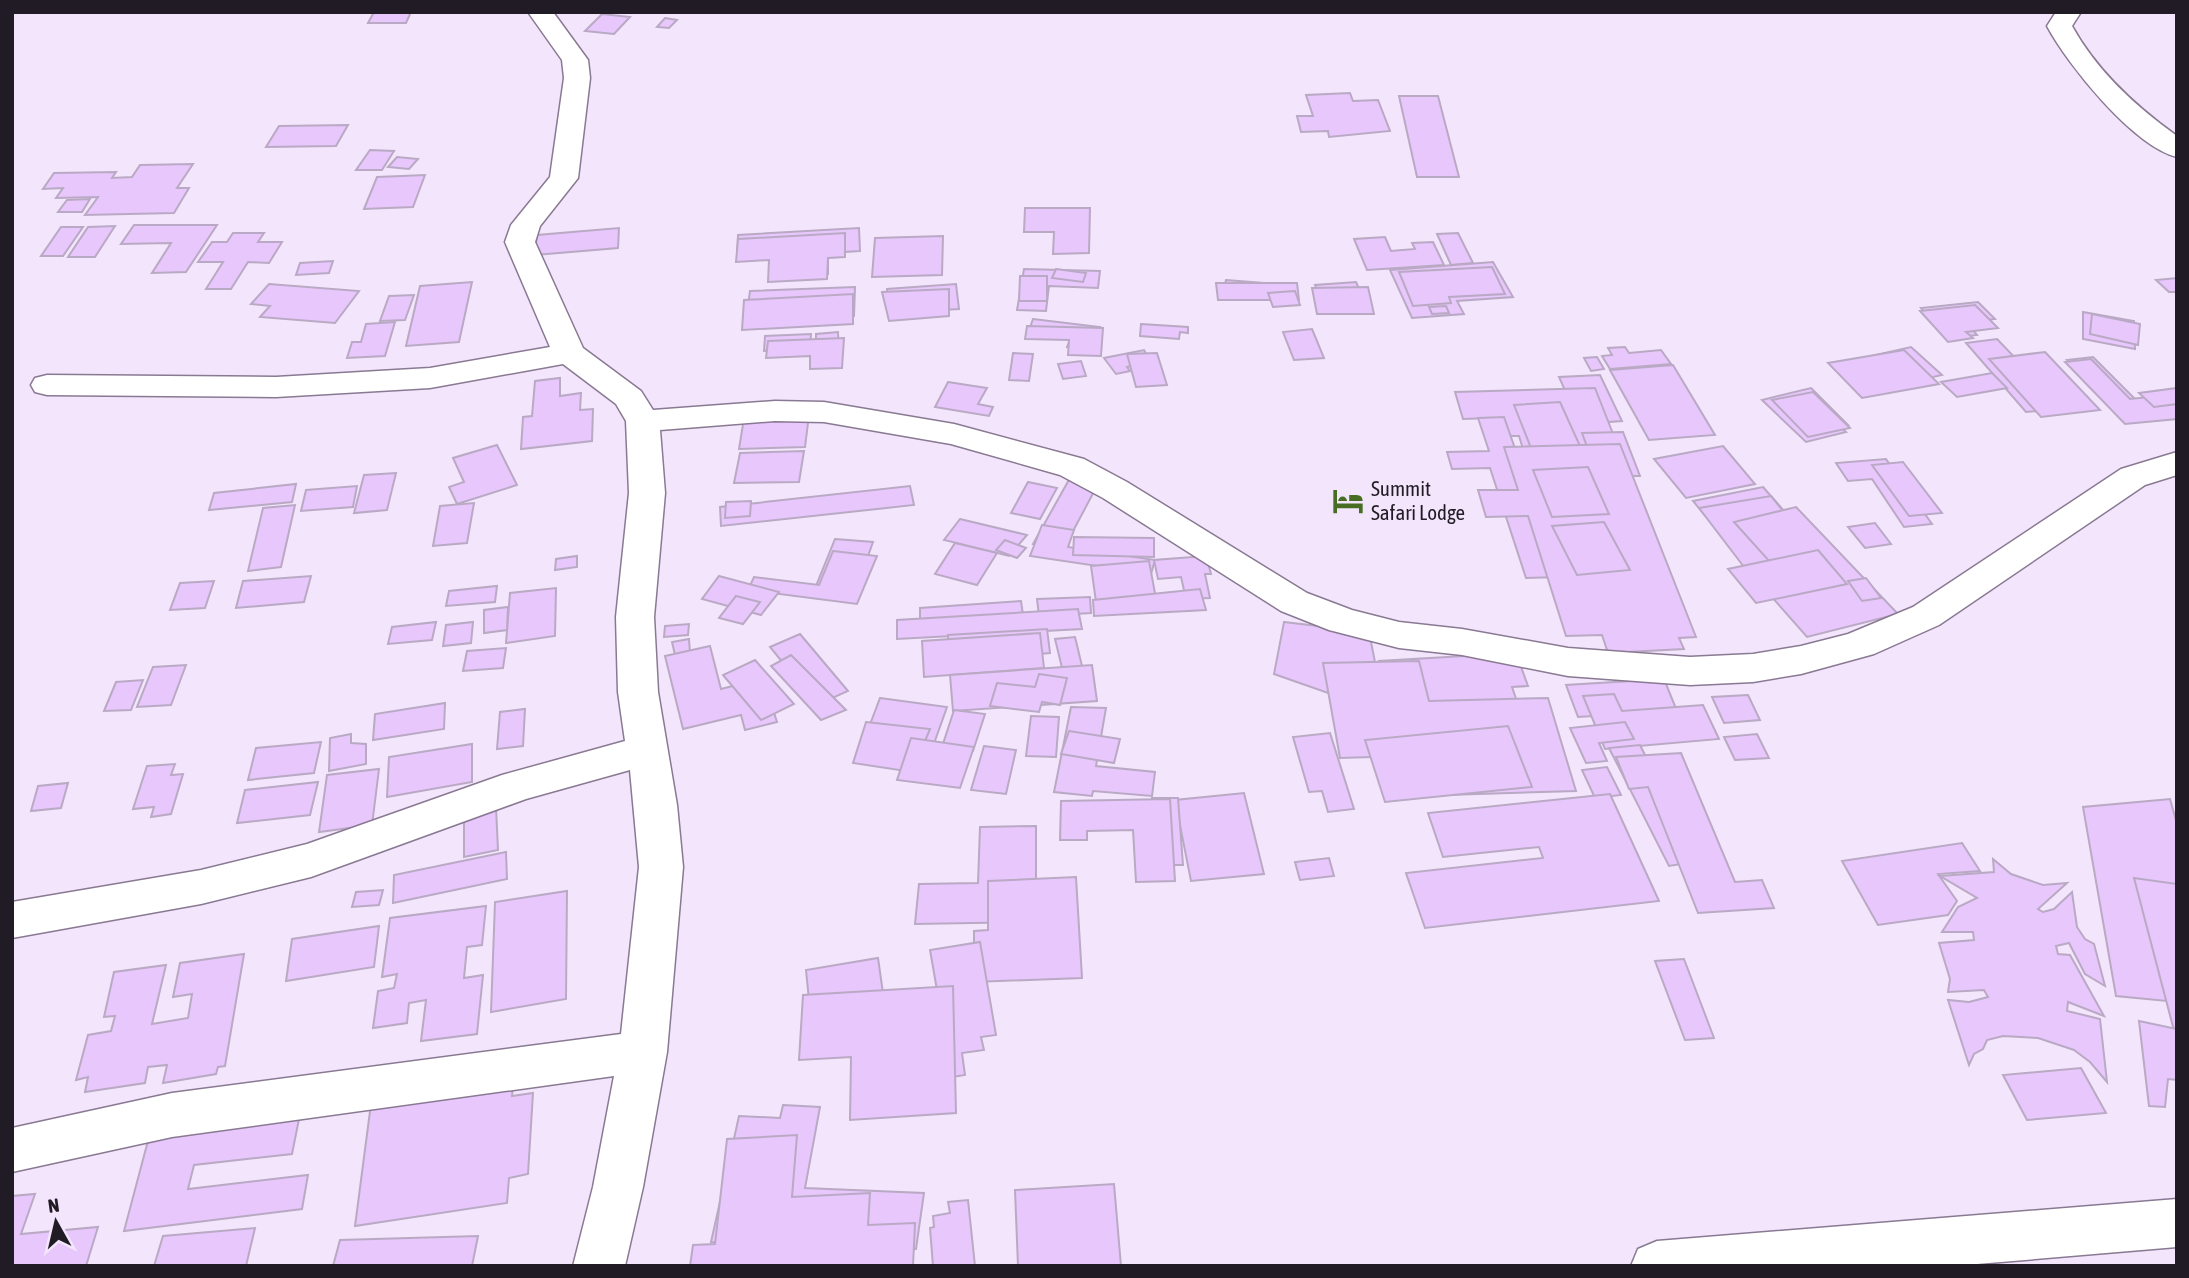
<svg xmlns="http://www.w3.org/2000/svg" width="2189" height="1278" font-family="'Asap Condensed',sans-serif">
<rect width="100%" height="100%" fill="#f3e6fc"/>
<g fill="#e8c7fc" stroke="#baa9c4" stroke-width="2">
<path d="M374,12H411L406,23H368Z"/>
<path d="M602,14L630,17L614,34L585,31Z"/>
<path d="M665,18L677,20L669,28L657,27Z"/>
<path d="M1350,93L1353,101L1378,100L1390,131L1329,137L1328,131L1301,132L1297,116H1313L1306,95Z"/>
<path d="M1399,96H1438L1459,177H1417Z"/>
<path d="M348,125L336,146L266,147L279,126Z"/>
<path d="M370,150L394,151L382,170H356Z"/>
<path d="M397,157L418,159L409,169L388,167Z"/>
<path d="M193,164L177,188H189L174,213L85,215L98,197L56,198L63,188L43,189L54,173L116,172L112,178L132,177L140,165Z"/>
<path d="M425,175L413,207L364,209L377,177Z"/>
<path d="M90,199L82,212H58L67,200Z"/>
<path d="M1025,208H1090L1089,253L1053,254L1054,232H1024Z"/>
<path d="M134,225H217L186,272L152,273L171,243L121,244Z"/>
<path d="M115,226L95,257H68L88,227Z"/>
<path d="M61,227H83L63,256H41Z"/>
<path d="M619,228L618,248L535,255L537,235Z"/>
<path d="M859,228L860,251L828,253V274L797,275V269L773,271L774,254L737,256L738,235Z"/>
<path d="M233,233H264L258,242H282L269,263L248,262L231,289H206L223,262H198L212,242H227Z"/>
<path d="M845,233V257L828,258L827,279L768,282L769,260L736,262L738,239Z"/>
<path d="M1458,233L1473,263L1451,265L1437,234Z"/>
<path d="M943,236L942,275L872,277L875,238Z"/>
<path d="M1385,237L1391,251L1415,249L1412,243L1433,242L1444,265L1367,270L1354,239Z"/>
<path d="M333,261L329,273L296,275L300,263Z"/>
<path d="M1493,262L1513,297L1457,301L1464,314L1412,318L1390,270Z"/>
<path d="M1492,267L1505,294L1449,297L1451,303L1413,306L1399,272Z"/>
<path d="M1024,269L1100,271L1098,288L1049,286L1046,311L1017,310Z"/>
<path d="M1056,269L1086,273L1083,282L1052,278Z"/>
<path d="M1020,276H1047V301H1019Z"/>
<path d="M2177,278V292H2169L2156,280Z"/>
<path d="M1226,280L1263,283L1261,296L1223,291Z"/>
<path d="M472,282L459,342L406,346L420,286Z"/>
<path d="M1356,282L1363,297L1321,300L1315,285Z"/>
<path d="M1216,283H1297L1299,300H1218Z"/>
<path d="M269,284L359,291L335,323L260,317L270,306L251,304Z"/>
<path d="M956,284L959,309L888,313L887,289Z"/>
<path d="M855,287L854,316L746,320L750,291Z"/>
<path d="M1368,287L1374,314H1317L1312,288Z"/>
<path d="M949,289V316L889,321L882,292Z"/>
<path d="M1295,291L1300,305L1273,307L1268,293Z"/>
<path d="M853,294V324L742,330L744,300Z"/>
<path d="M414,295L405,320L380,321L389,296Z"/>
<path d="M1978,302L1995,319L1966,322L1977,335L1948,338L1921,308Z"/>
<path d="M1975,305L1998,328L1966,332L1973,338L1948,342L1920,311Z"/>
<path d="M1446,306L1449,313L1432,314L1429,307Z"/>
<path d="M2083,312L2134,321L2135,349L2083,339Z"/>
<path d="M2092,314L2140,324L2138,345L2090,334Z"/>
<path d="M1033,319L1100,327L1092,349L1067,347L1071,337L1028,333Z"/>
<path d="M395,322L385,356L347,358L352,342H361L366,324Z"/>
<path d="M1141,324L1188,327V333L1180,332L1179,339L1140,336Z"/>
<path d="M1027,326L1103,328L1101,356L1068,355L1069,340L1025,339Z"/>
<path d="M1312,329L1324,358L1294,360L1283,332Z"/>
<path d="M838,332L839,357L826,358V347H816V334Z"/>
<path d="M811,334L810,349L764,351L765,336Z"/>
<path d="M844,338L842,368L810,369V356L766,358L768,341Z"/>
<path d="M1997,339L2064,409L2026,412L1966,343Z"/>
<path d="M1625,347L1629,353L1661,350L1671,364L1610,369L1602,356L1612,355L1608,348Z"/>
<path d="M1911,347L1942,375L1861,393L1831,365Z"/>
<path d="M1144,350L1151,362L1127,367L1130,371L1116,374L1104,358Z"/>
<path d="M1904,350L1939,384L1862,398L1828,363Z"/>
<path d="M2045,352L2100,410L2041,417L1989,359Z"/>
<path d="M1013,353L1033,354L1029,381L1009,380Z"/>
<path d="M1157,353L1167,385L1136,387L1127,354Z"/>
<path d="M1597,357L1604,369L1591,371L1584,358Z"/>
<path d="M2093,357L2149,413L2123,416L2067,360Z"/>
<path d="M2091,359L2130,399L2177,394V419L2125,424L2065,362Z"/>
<path d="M1081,361L1086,376L1063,379L1058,364Z"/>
<path d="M1673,365L1715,435L1649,440L1610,370Z"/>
<path d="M1992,373L2007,388L1957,397L1941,382Z"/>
<path d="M1600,375L1622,421L1580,424L1559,377Z"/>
<path d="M560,378V396L581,393L580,410L593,409L592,441L521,449L523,417L532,416L535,381Z"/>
<path d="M948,382L987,388L978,404L993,407L989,416L935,407Z"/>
<path d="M1595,388L1632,482L1588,483L1575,448L1523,449L1519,436H1498L1492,418L1463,419L1455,392Z"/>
<path d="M1811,388L1848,425L1840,427L1846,432L1806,442L1762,400Z"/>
<path d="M2177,388V404L2154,407L2139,393Z"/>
<path d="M1813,392L1850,428L1808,437L1772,400Z"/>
<path d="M1560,402L1580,446L1531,448L1514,405Z"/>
<path d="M809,415L805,447L739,449L744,418Z"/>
<path d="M1504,417L1560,577L1526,578L1490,468L1452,469L1447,452L1489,451L1478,418Z"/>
<path d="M1623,432L1640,476H1598L1582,433Z"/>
<path d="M1620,444L1696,637L1679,638L1684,649L1608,653L1602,635L1566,636L1528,516L1486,517L1478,490H1518L1504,447Z"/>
<path d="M497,445L517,485L457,504L449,487L464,482L453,458Z"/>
<path d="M1723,446L1755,484L1686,498L1654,459Z"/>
<path d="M804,451L799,482L734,483L740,453Z"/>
<path d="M1886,459L1932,524L1904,527L1872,479L1848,481L1836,463Z"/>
<path d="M1903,462L1942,513L1909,516L1872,465Z"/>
<path d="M1588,467L1609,514L1552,517L1533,470Z"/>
<path d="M396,473L387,510L354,513L364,475Z"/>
<path d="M1070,478L1098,484L1063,550L1033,544Z"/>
<path d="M1028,482L1057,488L1040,519L1011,513Z"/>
<path d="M296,484L292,502L209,510L214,493Z"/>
<path d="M357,486L353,507L301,511L306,490Z"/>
<path d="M910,486L914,505L721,526L720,507Z"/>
<path d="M1763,487L1815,546L1742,560L1693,501Z"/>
<path d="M1771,496L1818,554L1744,567L1699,508Z"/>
<path d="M751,501L750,516L725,518L726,502Z"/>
<path d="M474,503L467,543L433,546L440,506Z"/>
<path d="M295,505L281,567L248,571L263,508Z"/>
<path d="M1796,507L1898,614L1807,637L1764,588L1788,582L1734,522Z"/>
<path d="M960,519L1027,535L1009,556L944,540Z"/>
<path d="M1604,522L1630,570L1577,575L1552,526Z"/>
<path d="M1875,523L1891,544L1865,548L1848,527Z"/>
<path d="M1042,525L1074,530L1068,547L1155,560L1151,574L1030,556Z"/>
<path d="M1074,537L1154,538V557L1073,555Z"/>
<path d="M835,539L873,542L856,590L816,586Z"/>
<path d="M1005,540L1026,548L1017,558L996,550Z"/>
<path d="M955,543L997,553L977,585L935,574Z"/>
<path d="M1818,550L1847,584L1756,603L1728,569Z"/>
<path d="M833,551L877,556L857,604L748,590L754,577L819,585Z"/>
<path d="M577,556V567L555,570L556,559Z"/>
<path d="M1206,556L1211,574H1205L1210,598L1186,599L1181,577L1158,579L1154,560Z"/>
<path d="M1149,561L1157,604L1097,609L1091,566Z"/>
<path d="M311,576L304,602L236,608L243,581Z"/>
<path d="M719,576L779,592L761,615L702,599Z"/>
<path d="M1866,578L1881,598L1862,601L1848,581Z"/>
<path d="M214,581L205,608L170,610L180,583Z"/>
<path d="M497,586L495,602L446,606L449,591Z"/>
<path d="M556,588L555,636L506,643L510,593Z"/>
<path d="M1200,589L1206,610L1094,616L1093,600Z"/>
<path d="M736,596L760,602L743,624L719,618Z"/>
<path d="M1090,597L1091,613L1039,616L1037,599Z"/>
<path d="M1021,601L1024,622L920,629V608Z"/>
<path d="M508,607L507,630L484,633V610Z"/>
<path d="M1078,609L1082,629L897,639V620Z"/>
<path d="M436,622L432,640L388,644L392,627Z"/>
<path d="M473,622L471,643L443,646L446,625Z"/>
<path d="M1284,622L1369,632L1375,662L1342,664L1331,694L1274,674Z"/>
<path d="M689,624L688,635L664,637L665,626Z"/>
<path d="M1047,629L1050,653L1013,656V662L949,665L948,635Z"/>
<path d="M1040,633L1044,668L924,677L922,641Z"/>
<path d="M800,634L848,691L817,705L770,647Z"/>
<path d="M1075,637L1083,670L1063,672L1055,639Z"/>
<path d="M689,639L690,653L675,655L672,642Z"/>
<path d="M710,646L721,689L763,678L777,722L745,730L741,715L683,729L665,656Z"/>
<path d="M506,648L503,668L463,671L467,651Z"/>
<path d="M1516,653L1528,686L1512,687L1521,713L1375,721L1364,679L1383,678L1379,661Z"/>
<path d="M791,655L846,710L821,720L771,666Z"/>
<path d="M755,660L794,704L761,720L723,675Z"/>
<path d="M1419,661L1429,701L1548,698L1576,791L1415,796L1406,756L1340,758L1323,663Z"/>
<path d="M186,665L171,705L137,707L153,667Z"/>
<path d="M1092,665L1097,701L953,711L950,675Z"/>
<path d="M1039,674L1067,678L1060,705L1042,702L1039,712L990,706L997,683L1035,687Z"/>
<path d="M1664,679L1677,711L1578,717L1566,685Z"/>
<path d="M143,680L131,710L104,711L116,682Z"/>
<path d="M1614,694L1622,711L1703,705L1719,739L1605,749L1583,696Z"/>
<path d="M1748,695L1760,720L1724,723L1712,697Z"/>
<path d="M880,698L947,707L931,752L863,743Z"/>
<path d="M445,703L444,729L373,740L375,714Z"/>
<path d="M1071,707L1106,708L1096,766L1155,772L1152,796L1093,791L1092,796L1054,792Z"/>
<path d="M525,709L523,746L497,749L500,712Z"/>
<path d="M954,710L985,714L973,751L942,747Z"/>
<path d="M1031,716L1059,717L1056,757L1026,756Z"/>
<path d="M866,722L930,729L912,772L853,763Z"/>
<path d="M1625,722L1634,739L1599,743L1607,761L1586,763L1570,728Z"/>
<path d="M1508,726L1532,787L1385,802L1365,740Z"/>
<path d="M1069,731L1120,739L1114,763L1061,754Z"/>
<path d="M1330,733L1354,809L1328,812L1322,791L1309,792L1293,737Z"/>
<path d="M351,734V743L366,744V764L329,771L330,738Z"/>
<path d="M1757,734L1769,758L1735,760L1724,737Z"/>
<path d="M911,738L974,747L960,788L897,780Z"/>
<path d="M321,742L314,773L248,780L256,748Z"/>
<path d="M472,744V782L387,797L389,757Z"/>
<path d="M1640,745L1649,763L1667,761L1719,858L1669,866L1609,748Z"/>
<path d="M984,746L1016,750L1006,794L971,790Z"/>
<path d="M1681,753L1735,882L1762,880L1774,908L1698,913L1648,787L1629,789L1616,757Z"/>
<path d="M175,764L171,775L183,774L171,814L151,817L154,807L133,809L147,766Z"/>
<path d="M1607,767L1621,795L1595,798L1582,770Z"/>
<path d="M379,769L372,825L319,832L327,775Z"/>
<path d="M318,782L310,815L237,823L245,790Z"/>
<path d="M68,783L61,808L31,811L38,786Z"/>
<path d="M1244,793L1264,874L1191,881L1175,800Z"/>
<path d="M1610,794L1659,901L1425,928L1406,873L1543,858L1539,847L1443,857L1428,813Z"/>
<path d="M1152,798H1178L1183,865H1155Z"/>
<path d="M1170,799L1175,881L1136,882L1133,830L1087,831V840H1060L1061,801Z"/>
<path d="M2170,799L2177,824V908H2170L2168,924L2177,943V1002L2116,996L2083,807Z"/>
<path d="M496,807L498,850L464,857V813Z"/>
<path d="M1036,826V922L915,924L919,884L978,883L980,827Z"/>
<path d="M1962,843L1980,871L1938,874L1957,901L1948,915L1878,925L1842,861Z"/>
<path d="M506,852L507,879L393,903L394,875Z"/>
<path d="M1329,858L1334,876L1300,880L1295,862Z"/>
<path d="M1993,859L2011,874L2043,885L2067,883L2038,909L2043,912L2054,909L2072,892L2077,927L2085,939L2094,944L2105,986L2085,974L2069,943L2056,946L2058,954L2070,955L2104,1016L2068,1002L2067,1011L2100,1019L2107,1082L2090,1062L2074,1050L2038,1038L2003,1036L1987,1040L1983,1049L1974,1054L1969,1065L1948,1000L1969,1002L1988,997L1984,990L1948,992L1950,979L1939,943L1974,940L1973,932H1942L1958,907L1977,898L1940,876L1994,872Z"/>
<path d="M1076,877L1082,978L974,982V931L988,930V881Z"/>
<path d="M2134,878L2177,884V1042Z"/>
<path d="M383,890L379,905L352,907L356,892Z"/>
<path d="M567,891L566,999L491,1012L495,902Z"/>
<path d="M486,906L482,945L467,947L464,978L483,975L477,1034L421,1041L426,1000L409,1003L407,1023L373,1028L378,991L394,988L397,974L382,977L390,918Z"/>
<path d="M379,926L374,967L286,981L292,939Z"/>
<path d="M980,942L996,1035L981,1037L984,1050L962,1053L965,1075L897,1086L892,1056L919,1052L917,1036L885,1041L879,999L937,990L930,950Z"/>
<path d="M244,954L225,1066L218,1067L216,1074L163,1083L167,1065L148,1067L145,1083L85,1092L88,1077L76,1080L88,1035L111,1031L115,1016L104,1017L114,972L166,965L152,1024L188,1018L192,994L173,997L180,963Z"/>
<path d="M878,958L883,993L866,996L870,1020L822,1027L820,1008L810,1010L806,970Z"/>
<path d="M1684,959L1714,1038L1685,1040L1655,961Z"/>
<path d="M953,986L956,1113L850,1120L851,1057L799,1060L803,995Z"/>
<path d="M2139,1021L2177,1029V1080L2168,1079L2165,1107L2149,1106Z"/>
<path d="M2081,1068L2106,1113L2027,1120L2003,1075Z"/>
<path d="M514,1077L512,1096L533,1093L528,1174L509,1178L507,1203L355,1226L372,1096Z"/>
<path d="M783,1105L820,1107L805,1188L924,1193L916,1249L838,1244L834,1266H761L765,1245L711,1242L739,1116L780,1118Z"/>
<path d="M299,1119L292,1154L194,1165L188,1189L308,1175L302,1209L124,1231L149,1137Z"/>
<path d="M797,1135L792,1197L870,1193L868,1225L915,1223L913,1266H690L693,1245L715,1244L727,1139Z"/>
<path d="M1114,1184L1121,1266H1018L1015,1190Z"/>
<path d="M35,1194L21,1234L98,1227L86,1266H12V1196Z"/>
<path d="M968,1200L975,1266H933L930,1228L934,1227L933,1216L950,1213L948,1202Z"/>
<path d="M255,1228L246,1266H154L163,1236Z"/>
<path d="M478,1236L472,1266H333L340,1240Z"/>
</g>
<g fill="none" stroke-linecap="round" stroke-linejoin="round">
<defs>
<g id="minor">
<path d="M528,12H553L588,60L590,78L578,178L540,226L535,242L583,348L641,391L653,410L775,401L824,402L954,424L1084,459L1127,482L1307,593L1352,610L1399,622L1462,629L1568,648L1690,657L1753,654L1801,646L1848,634L1913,607L2121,469L2177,452V475L2145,485L1939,625L1874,654L1801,674L1753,682L1690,685L1568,676L1462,655L1399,648L1329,630L1281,611L1103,498L1060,475L951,444L824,422L775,421L660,430L665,493L654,617L658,692L677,805L683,867L667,1052L643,1187L625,1266H573L593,1187L614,1076L172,1137L12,1172V1128L172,1093L621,1034L639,867L630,770L526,799L311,877L201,904L12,938V902L201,870L307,844L502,775L625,741L618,692L616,617L629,493L626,421L616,404L563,364L430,388L276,397L47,395L35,392L31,385L35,378L47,375L276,377L430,368L550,347L505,242L511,225L550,177L564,78L562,60Z"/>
<path d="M2056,12H2081L2072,26C2097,71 2135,106 2177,136V157C2133,146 2068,65 2047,26Z"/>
<path d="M2177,1199V1247L1953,1266H1631L1638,1249L1657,1241Z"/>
</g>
</defs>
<use href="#minor" stroke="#897992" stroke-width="3"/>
<use href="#minor" fill="#fff" fill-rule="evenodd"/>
</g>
<defs>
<symbol id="hotel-bare" viewBox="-9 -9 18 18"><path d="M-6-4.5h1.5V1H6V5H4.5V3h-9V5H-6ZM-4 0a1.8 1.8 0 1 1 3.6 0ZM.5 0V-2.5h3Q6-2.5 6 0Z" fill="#496c24" stroke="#f3e6fc" stroke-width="2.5" paint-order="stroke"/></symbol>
</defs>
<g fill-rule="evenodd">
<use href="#hotel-bare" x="1326" y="479" width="44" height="44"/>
</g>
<g text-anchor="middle" stroke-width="5" stroke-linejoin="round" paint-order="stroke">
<g font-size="21" fill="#211b25" stroke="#f3e6fc" text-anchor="start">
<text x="1371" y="496">Summit<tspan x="1371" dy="24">Safari Lodge</tspan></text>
</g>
</g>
<rect width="2189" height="1278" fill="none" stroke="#211b25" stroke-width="28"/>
<g transform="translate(56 1222) rotate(352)" stroke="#f3e6fc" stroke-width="5" paint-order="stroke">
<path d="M0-5L12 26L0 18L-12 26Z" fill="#211b25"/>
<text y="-10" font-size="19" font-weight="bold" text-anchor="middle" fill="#211b25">N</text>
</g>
</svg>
